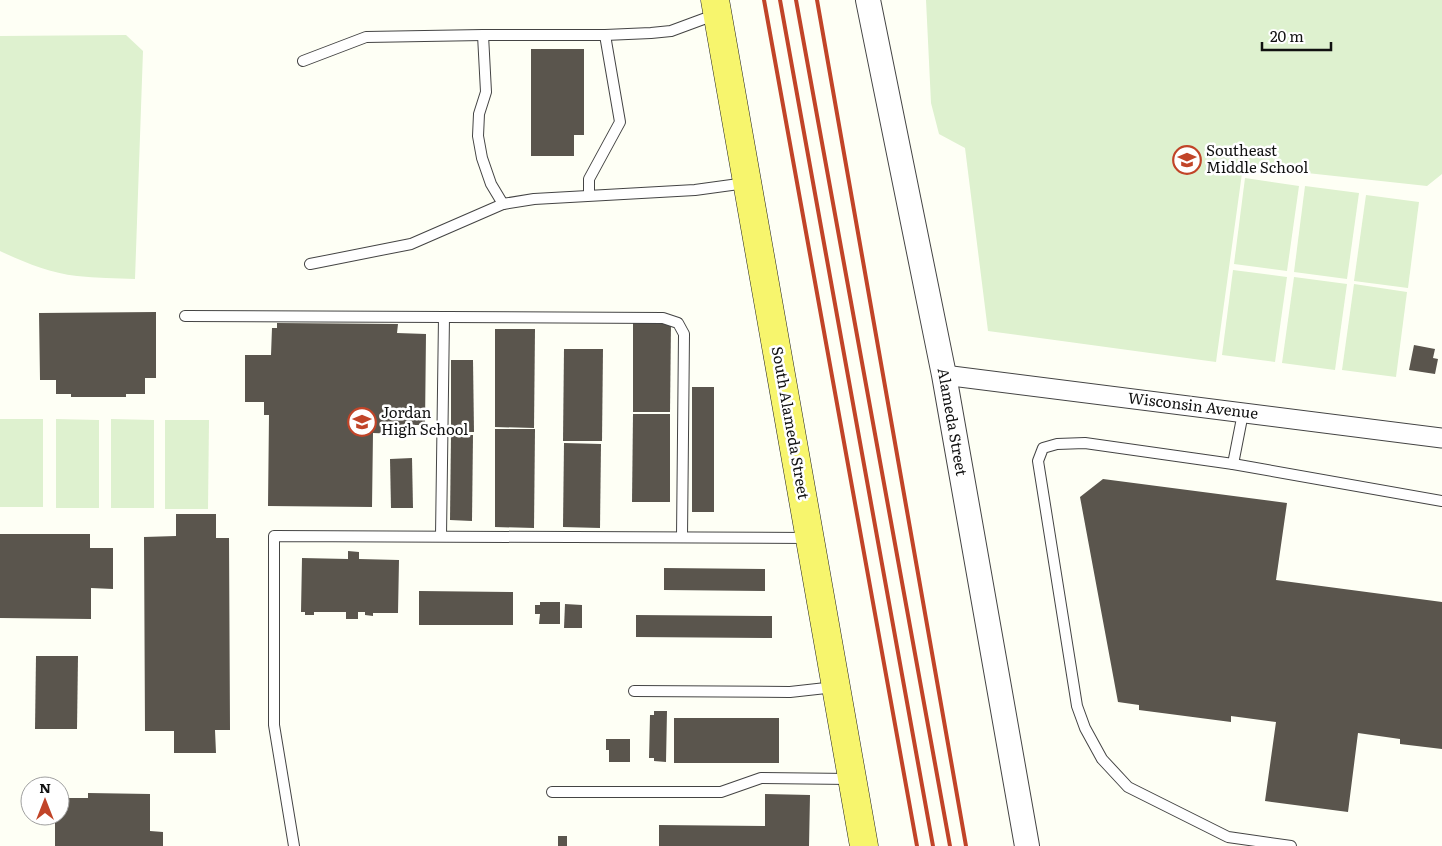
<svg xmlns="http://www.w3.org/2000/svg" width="1442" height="846" font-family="Literata,serif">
<rect width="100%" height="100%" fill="#fefff5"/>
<g fill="#def1cf">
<path d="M926,0H1442V174L1427,186L1243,166L1216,362L988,331L965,148L939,134L931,103Z"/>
<path d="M126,35L143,51L135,279C116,278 96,278 77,276C50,273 26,263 2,252L0,251V36Z"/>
<path d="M1245,178L1299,186L1287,271L1234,264Z"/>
<path d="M1305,186L1359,193L1347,279L1294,272Z"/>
<path d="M1366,195L1419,202L1408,288L1354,281Z"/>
<path d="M1233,270L1287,277L1275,362L1222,355Z"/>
<path d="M1294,277L1347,284L1335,370L1282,363Z"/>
<path d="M1354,284L1407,292L1396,377L1342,370Z"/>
<rect x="0" y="419" width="43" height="88"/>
<path d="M56,419L99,420V508H56Z"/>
<path d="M111,419L154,420V508H111Z"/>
<path d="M165,420H209L208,509H165Z"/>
</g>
<g fill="#5a554d">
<path d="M531,49H584V135H574V156H531Z"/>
<path d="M156,312V378H145V394H126V397H71V394H56V380H40L39,313Z"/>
<path d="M277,323L398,324L397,333L426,334L425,425H397V434L373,433L372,507L268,506L269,415H264V402H245V355H271L272,328H277Z"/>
<path d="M633,323H671L670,412H633Z"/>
<path d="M495,329H535L534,428L495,427Z"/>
<path d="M1414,345L1435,349L1433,358L1438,359L1435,374L1409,370Z"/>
<path d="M564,349H603L602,441H563Z"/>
<path d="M451,360H473L474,432H451Z"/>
<rect x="692" y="387" width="22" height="125"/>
<path d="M633,414H670V502H632Z"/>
<path d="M495,429H535L534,528L495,527Z"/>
<path d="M451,435H473L472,521L450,520Z"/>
<path d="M564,443L601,444L600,528L563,527Z"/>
<path d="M412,458L413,508H391L390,459Z"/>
<path d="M1103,479L1287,503L1276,580L1442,602V749L1400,744V739L1358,733L1348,812L1265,801L1276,722L1231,716V722L1139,710V705L1118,702L1080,497Z"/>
<path d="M176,514H216V538H229L230,730H215L216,753H174V731H145L144,537L176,536Z"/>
<path d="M0,534H90V548H113V589L91,588V619L0,618Z"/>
<path d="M348,551L359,552V559L399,560L398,613H373V616L365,615V612H358V619H346V612H314V615H305V612H301L302,558L348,559Z"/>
<path d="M664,568L765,569V591L664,590Z"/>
<path d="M419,591L513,592V625H419Z"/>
<path d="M540,602H560V624H539L540,614H535V605H540Z"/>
<path d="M565,604L582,605V628H564Z"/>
<path d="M636,615L772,616V638L636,637Z"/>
<path d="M36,656H78L77,729H35Z"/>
<path d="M654,711H667L666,762L654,761V758H649L650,715H654Z"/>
<rect x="674" y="718" width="105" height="45"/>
<path d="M606,739H630V762H609V750H606Z"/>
<path d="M88,793L150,794V831L163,832V846H55V816H60V798H88Z"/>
<path d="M765,794L810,795L809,846H659V825L765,826Z"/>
<rect x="558" y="836" width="9" height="10"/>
</g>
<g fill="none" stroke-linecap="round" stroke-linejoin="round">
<defs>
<g id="service">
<path d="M483,35L486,92L479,114L478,136L482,158L491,184L503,204"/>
<path d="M303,61L366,37L483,35H605L651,33L671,31L717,14"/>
<path d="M589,195V179L620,122L605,35"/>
<path d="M310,264L411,244L503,204L534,199L695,190L746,183"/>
<path d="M185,316L663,318L678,323L684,334L682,537"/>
<path d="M1233,464L1243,413"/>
<path d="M441,536L444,317"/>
<path d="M634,691L790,692L835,687"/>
<path d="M552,792H721L761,778L851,779"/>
<path d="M294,846L274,725V536L809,538"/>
<path d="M1291,846L1228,837L1128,787L1102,759L1085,728L1077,706L1038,461L1043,448L1057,444L1085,443L1233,464L1442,501"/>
</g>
<path id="minor" d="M944,375L1442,438"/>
<path id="tertiary" d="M868,0L944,375L1027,846"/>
<path id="primary" d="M715,0L864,846"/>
</defs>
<use href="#service" stroke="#444" stroke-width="12"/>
<use href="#minor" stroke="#444" stroke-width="21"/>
<use href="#tertiary" stroke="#444" stroke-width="26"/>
<use href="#primary" stroke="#222" stroke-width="29"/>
<use href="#service" stroke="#fff" stroke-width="10"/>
<use href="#minor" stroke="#fff" stroke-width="19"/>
<use href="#tertiary" stroke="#fff" stroke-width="24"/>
<use href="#primary" stroke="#f7f56d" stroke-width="28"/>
<g stroke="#c14428" stroke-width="4">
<path d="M764,0L917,846"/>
<path d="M780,0L933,846"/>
<path d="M796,0L950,846"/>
<path d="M817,0L966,846"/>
</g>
</g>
<defs>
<symbol id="school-ring" viewBox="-11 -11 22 22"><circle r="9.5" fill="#fff" stroke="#c14428" stroke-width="1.5"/><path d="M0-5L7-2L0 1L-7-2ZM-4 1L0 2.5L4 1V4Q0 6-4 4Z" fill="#c14428"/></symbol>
</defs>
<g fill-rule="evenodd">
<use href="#school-ring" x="1171" y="144" width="32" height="32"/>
<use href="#school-ring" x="346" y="406" width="32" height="32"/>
</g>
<g text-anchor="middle" stroke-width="5" stroke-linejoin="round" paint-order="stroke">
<g font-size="15" fill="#111" stroke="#fff" text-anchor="start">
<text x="1206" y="156">Southeast<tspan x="1206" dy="17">Middle School</tspan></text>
<text x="381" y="418">Jordan<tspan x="381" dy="17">High School</tspan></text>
</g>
<g font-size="15" fill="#111" stroke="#fff">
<text transform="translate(1193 406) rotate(7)" y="5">Wisconsin Avenue</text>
<text transform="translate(952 422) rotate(80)" y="5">Alameda Street</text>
<text transform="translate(790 423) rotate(80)" y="5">South Alameda Street</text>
</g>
</g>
<g transform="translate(45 801)"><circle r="24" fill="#ffffff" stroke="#a0a0a0"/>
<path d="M0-4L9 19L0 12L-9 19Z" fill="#c14428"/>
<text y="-8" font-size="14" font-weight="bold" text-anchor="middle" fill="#111111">N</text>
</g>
<path d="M1262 42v8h69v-8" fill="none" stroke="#111111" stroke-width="2.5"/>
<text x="1270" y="42" font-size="15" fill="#111111" stroke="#ffffff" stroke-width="4" paint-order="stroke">20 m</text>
</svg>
